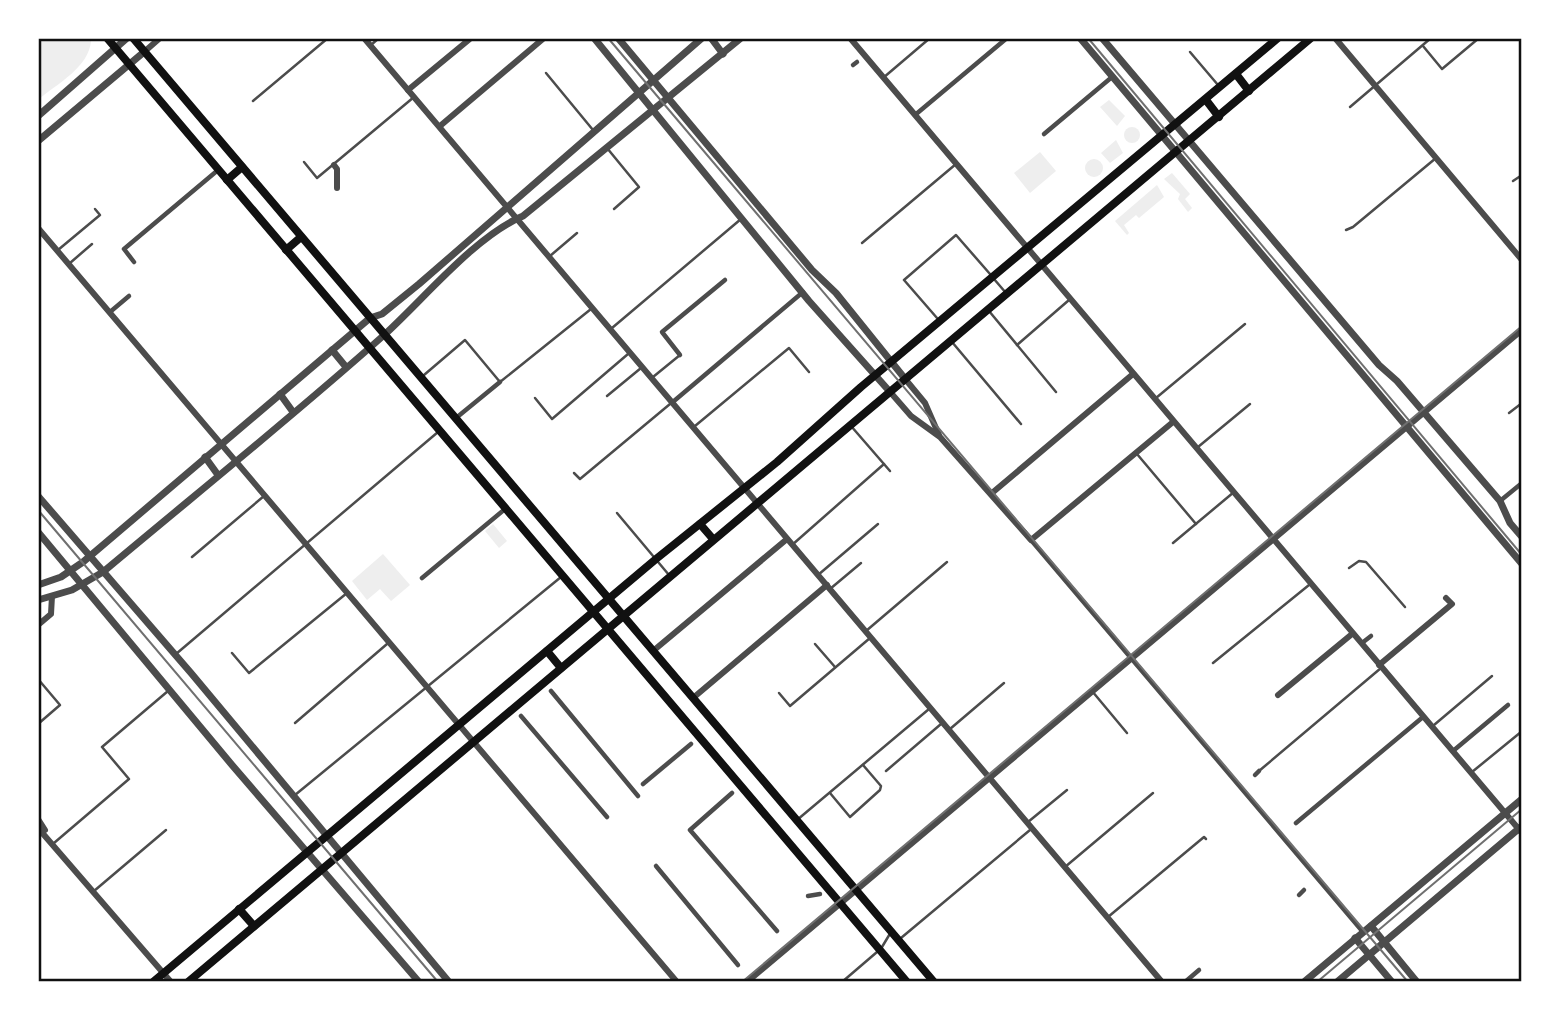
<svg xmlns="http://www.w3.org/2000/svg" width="1560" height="1020" font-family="Ubuntu,sans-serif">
<rect width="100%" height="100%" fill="#fff"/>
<g fill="#eee">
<path d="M39,38L89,39L91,41C89,67 57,84 39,99Z"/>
<path d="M1109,100L1125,116L1117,126L1100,107Z"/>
<circle cx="1132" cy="135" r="8"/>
<path d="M1116,140L1123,153L1110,163L1101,153Z"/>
<path d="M1040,152L1056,171L1030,193L1014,173Z"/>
<circle cx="1094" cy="168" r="9"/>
<path d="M1172,173L1190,194L1185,199L1192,208L1188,212L1178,199L1180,194L1164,179Z"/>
<path d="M1157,185L1164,197L1139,218L1136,215L1124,225L1129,233L1127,235L1115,221Z"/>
<path d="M493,524L507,541L499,548L485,531Z"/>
<path d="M383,554L410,585L391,601L380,589L367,600L352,581Z"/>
</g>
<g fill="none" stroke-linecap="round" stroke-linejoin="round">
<g stroke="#4c4c4c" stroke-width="2.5">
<path d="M276,39V38"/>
<path d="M371,45L379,38"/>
<path d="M1423,46L1442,69L1479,38"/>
<path d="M1190,52L1218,85"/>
<path d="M546,73L593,130"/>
<path d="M883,78L930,38"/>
<path d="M253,101L328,38"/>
<path d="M1350,107L1431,38"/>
<path d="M607,148L639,187L614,209"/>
<path d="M304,162L317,178L414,97"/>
<path d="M1513,181L1522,175"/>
<path d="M1346,230L1353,227L1436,158"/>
<path d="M862,243L956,164"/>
<path d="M58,250L100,215L95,209"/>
<path d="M550,256L577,233"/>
<path d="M70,263L92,244"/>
<path d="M994,279L1006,293"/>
<path d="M989,311L1056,392"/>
<path d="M937,318L904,280L956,235L990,274"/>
<path d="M612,328L741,219"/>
<path d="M952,342L1021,424"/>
<path d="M1017,345L1069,300"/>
<path d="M424,375L465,340L500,382L591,309"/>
<path d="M653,377L680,355"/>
<path d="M607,396L641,368"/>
<path d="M535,398L552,419L628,354"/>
<path d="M1156,398L1245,324"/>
<path d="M1509,413L1522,403"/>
<path d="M695,426L789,348L809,372"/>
<path d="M851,426L890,471"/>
<path d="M1198,447L1250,404"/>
<path d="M1137,454L1196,524"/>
<path d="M574,473L580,479L670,404"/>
<path d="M617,513L669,575"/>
<path d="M1173,543L1234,492"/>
<path d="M792,545L884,464"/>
<path d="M192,557L264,496"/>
<path d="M1349,568L1359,561L1366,562L1405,607"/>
<path d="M818,575L878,524"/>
<path d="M830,589L861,563"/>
<path d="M866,631L947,562"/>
<path d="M815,644L835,667"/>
<path d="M232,653L249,673L347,593"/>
<path d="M176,654L438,432"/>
<path d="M1213,663L1309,585"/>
<path d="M38,679L60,705L38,724"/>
<path d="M1092,691L1127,733"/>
<path d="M779,693L790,706L870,638"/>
<path d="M295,723L387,644"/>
<path d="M1434,725L1492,676"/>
<path d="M950,729L1004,683"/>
<path d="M886,771L941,724"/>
<path d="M1259,771L1381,668"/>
<path d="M1472,772L1521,732"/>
<path d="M830,793L850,817L880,790L881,786L863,765"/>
<path d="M295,795L561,577"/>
<path d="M797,820L929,709"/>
<path d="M1028,822L1067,790"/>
<path d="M54,843L129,779L102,747L168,691"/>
<path d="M1065,867L1153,793"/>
<path d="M94,891L166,830"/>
<path d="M1108,917L1204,837L1206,839"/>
<path d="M901,938L1030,830"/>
<path d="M882,947L891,932"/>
<path d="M842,982L877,952"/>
</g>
<g stroke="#4c4c4c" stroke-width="4.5">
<path d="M853,65L857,62"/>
<path d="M915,115L1007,38"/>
<path d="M1044,134L1112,77"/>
<path d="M134,262L124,249L218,170"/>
<path d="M110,312L129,296"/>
<path d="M680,355L662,332L725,280"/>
<path d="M674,401L803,292"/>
<path d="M456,418L500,382"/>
<path d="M1500,501L1522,483"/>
<path d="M1031,540L1363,932"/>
<path d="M422,578L505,509"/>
<path d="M1362,643L1371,636"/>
<path d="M551,691L638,796"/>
<path d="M521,716L607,817"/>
<path d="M1453,751L1508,705"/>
<path d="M1255,775L1259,771"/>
<path d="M643,784L691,744"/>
<path d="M732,793L690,830L777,931"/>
<path d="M1296,823L1423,717"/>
<path d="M656,866L738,965"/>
<path d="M1299,895L1304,890"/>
<path d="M808,896L820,894"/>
<path d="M1185,982L1199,970"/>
</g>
<g stroke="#4c4c4c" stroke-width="6">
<path d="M364,38L1162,982"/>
<path d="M850,38L1522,833"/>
<path d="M1335,38L1522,260"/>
<path d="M144,52L160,38"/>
<path d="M408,90L471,38"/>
<path d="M440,126L544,38"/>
<path d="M334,165L337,169V188"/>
<path d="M38,228L677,982"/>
<path d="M906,380L925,403L939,435"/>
<path d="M891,393L911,416L940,437L1031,540L1173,422"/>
<path d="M992,493L1133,374"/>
<path d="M38,625L51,614L52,596"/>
<path d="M653,651L787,539"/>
<path d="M1379,665L1452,604L1446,598"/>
<path d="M1278,695L1352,634"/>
<path d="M693,698L827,585"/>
<path d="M38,819L45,830"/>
<path d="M38,828L171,982"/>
<path d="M747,982L1522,330"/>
</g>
<g stroke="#4c4c4c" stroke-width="7">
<path d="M594,38L809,301L891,393"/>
<path d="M618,38L812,270L836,293L906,380"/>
<path d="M711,38L723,54"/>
<path d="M1080,38L1522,564"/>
<path d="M1102,38L1379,365L1397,381L1500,501L1510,523L1522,537"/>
<path d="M38,116L127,38"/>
<path d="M38,141L144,52"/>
<path d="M332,350L346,367"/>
<path d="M280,394L293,412"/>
<path d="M205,457L218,475"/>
<path d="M38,496L191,673L449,982"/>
<path d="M38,532L232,765L419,982"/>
<path d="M38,585L61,577L83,562L370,318L382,314L419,284L702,38"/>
<path d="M38,600L72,590L103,572C196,494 292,417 383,336C423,300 475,236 523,216L741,38"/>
<path d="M1371,926L1417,982"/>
<path d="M1355,938L1392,982"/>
<path d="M1304,982L1522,799"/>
<path d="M1337,982L1522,826"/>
</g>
<g stroke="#111" stroke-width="8">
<path d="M107,38L907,982"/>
<path d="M133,38L934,982"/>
<path d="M1236,74L1249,91"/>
<path d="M1206,100L1219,117"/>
<path d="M227,180L242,167"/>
<path d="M286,250L301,237"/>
<path d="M700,524L713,539"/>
<path d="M547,651L561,668"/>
<path d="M239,909L254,926"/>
<path d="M153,982L656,559L777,462L861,387L1278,38"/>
<path d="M188,982L1311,38"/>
</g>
<g stroke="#707070" stroke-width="2">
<path d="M608,38L1408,982"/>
<path d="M1088,38L1522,555"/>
<path d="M38,510L438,982"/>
<path d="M742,982L1522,326"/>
<path d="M1317,982L1522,809"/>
</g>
</g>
<rect width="1560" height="1020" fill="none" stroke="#ffffff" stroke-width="80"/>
<rect x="40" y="40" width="1480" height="940" fill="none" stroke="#111" stroke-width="2.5"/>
</svg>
